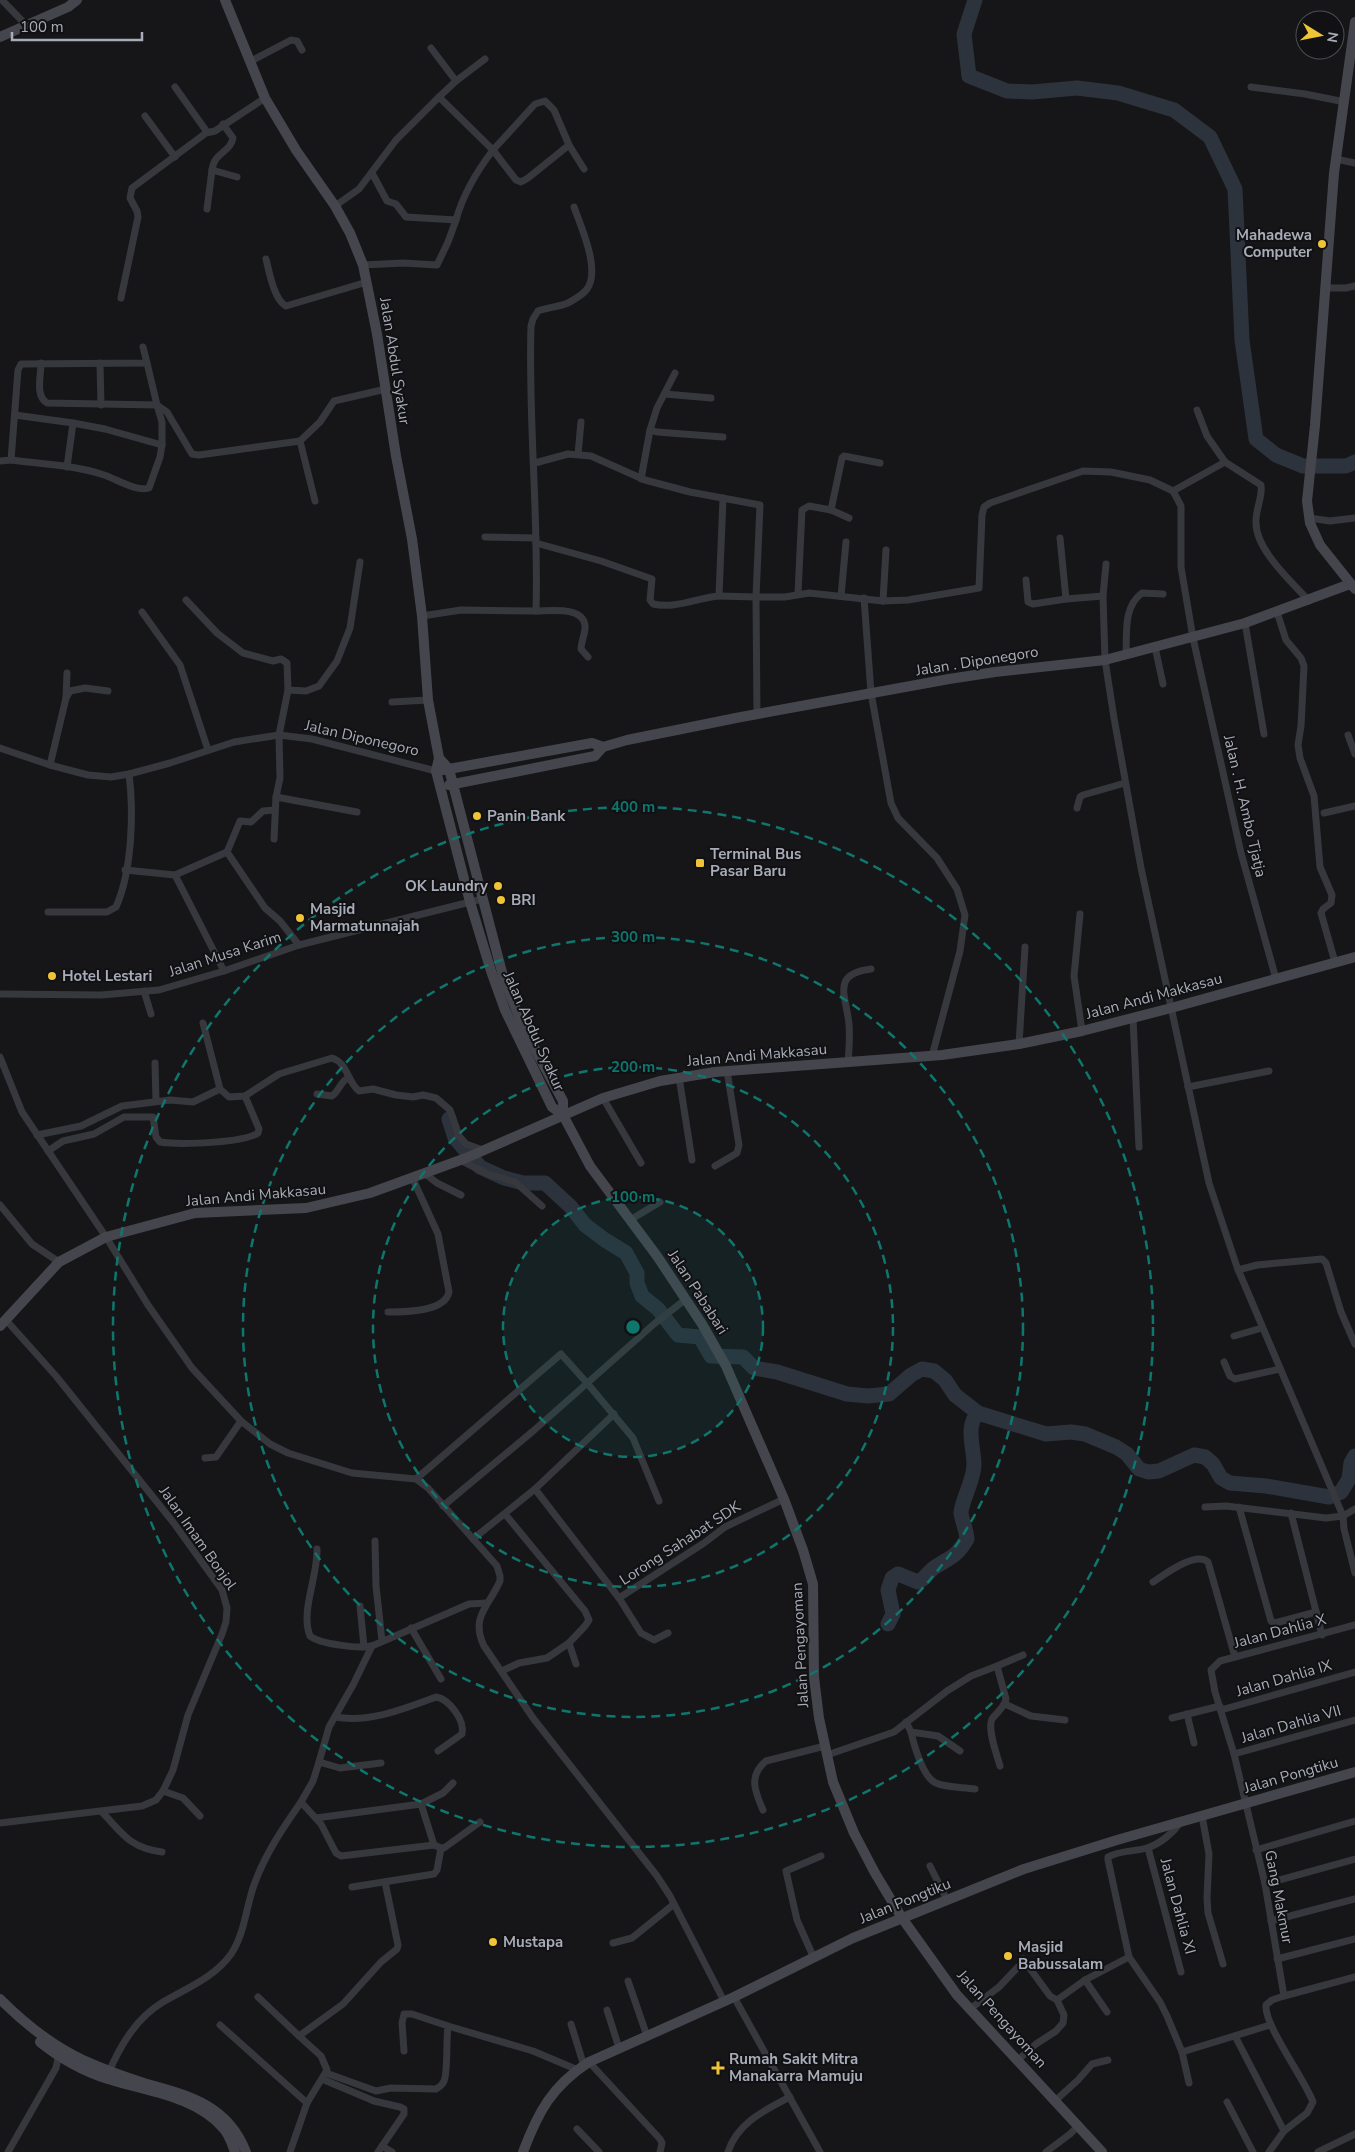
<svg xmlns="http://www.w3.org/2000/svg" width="1355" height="2152" font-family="'Nunito Sans',sans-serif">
<rect width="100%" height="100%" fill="#161618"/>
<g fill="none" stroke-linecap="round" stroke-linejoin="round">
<g stroke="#2c333c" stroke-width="15">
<path d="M975,0L964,34L969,76L1007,91L1032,92L1077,88L1118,93L1174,110L1210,137L1235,189L1242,340L1256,439L1276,455L1303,466H1346L1355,462"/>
<path d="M449,1119L455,1138L480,1167L504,1178L523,1183H545L571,1207L585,1225L605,1240L626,1253L637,1273V1283L642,1296L658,1309L678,1335L700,1337L711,1356L743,1357L754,1368L777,1372L847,1394L868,1396L889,1394L911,1375L922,1369L934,1371L945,1380L955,1395L978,1413L1046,1434L1071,1432L1085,1434L1116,1447L1127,1454L1139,1469L1148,1472L1159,1471L1194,1455L1205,1457L1213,1464L1221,1478L1230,1483L1266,1486L1329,1497L1341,1492L1349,1479L1351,1463L1355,1456"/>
<path d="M888,1624L893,1614L888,1590L892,1578L898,1574L918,1582C928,1577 927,1572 935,1567C951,1557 956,1557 967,1539C967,1532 961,1517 961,1513C961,1502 974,1480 974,1465C974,1448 965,1426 978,1413"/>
</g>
<g stroke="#37383d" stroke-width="7">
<path d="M2,0L27,26"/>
<path d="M431,48L456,81"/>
<path d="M251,61L291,40L297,41L302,50"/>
<path d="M175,87L207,132"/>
<path d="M1251,87L1305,94L1345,102"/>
<path d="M145,116L175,157"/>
<path d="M223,124L233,138C230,153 214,152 212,170L237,177"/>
<path d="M569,145L584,169"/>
<path d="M1336,159L1355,163"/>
<path d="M372,173L387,201L396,204L406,217L456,220C463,194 477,171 493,150L516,180L521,182L528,178L569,145L554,110L545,101L535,104L493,150L439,97"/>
<path d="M335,206L359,189L396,140L439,97L456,81L485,59"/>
<path d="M207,209L212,170"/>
<path d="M266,259C269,271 274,300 286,306L367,282"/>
<path d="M363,265L403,263L437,265L448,242L456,220"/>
<path d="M1324,288H1346L1355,286"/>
<path d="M121,298L138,217L137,211L130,198L132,188L206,133L215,131L265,98"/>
<path d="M41,363C41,376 35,396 47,403L157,405L147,363"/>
<path d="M100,363L101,405"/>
<path d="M665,394L711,398"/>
<path d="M157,405L167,412L192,454L199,455L300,441L320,422L334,401L386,389"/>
<path d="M157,405L162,422V445"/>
<path d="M1197,410L1207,436L1225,462L1261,485C1263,497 1255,510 1256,523C1256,550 1291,581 1309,601"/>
<path d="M15,415L73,423L67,467"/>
<path d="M650,430L657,408L675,373"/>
<path d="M300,441L315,501"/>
<path d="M578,454L581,422"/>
<path d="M11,460C41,464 75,465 104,475C117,479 136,492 149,488L160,457L162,445L105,429L73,423"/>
<path d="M0,461L11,460L18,370L21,364L147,363L143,347"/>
<path d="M1225,462L1173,491L1181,506V567L1193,638L1241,853L1276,979"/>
<path d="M535,463L568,454L591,456L645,480L690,492L760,505L756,597L719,596"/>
<path d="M641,479L650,430L657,432L723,437"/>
<path d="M831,510L842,458L844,456L880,463"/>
<path d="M1309,518L1330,521L1355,518"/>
<path d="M485,537L536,538"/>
<path d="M1060,538L1066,599"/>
<path d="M536,543L601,561L652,579L650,600L653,604C676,609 696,598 719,596L723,498"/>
<path d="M1106,564L1103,596L1105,660L1114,718L1141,868L1209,1183L1237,1267L1343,1516L1344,1529L1355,1573"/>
<path d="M1026,580L1028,602L1033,604L1066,599L1103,596"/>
<path d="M798,593L802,510L809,506L831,510L849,518"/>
<path d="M841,596L846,542"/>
<path d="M864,598L871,693L891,803L898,818L937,858L957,889L965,915L960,951L932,1056"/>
<path d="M186,600L217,633L243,653L273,661L281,659L287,663L288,690L279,735L280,778L276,797L357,812"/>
<path d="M883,601L908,600L979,588L982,515L984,507L990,503L1083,471L1111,472L1150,480L1173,491"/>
<path d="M536,611C550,611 582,606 585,625C586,633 581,641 581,649L588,657"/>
<path d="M142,612L180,665L208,750"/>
<path d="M1277,612L1286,640L1301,658L1304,666L1301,726L1298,745L1300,758L1314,796L1320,867L1332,895L1331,903L1323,909L1321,913L1335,962"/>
<path d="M422,616L461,610L536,611C539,516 528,421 531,326L533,319L538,311C548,307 559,307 568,303C575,299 583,295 587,289C601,270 581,227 574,207"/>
<path d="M1245,623L1264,734"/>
<path d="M1155,647L1163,684"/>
<path d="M1126,655C1127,633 1123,607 1142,593L1163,594"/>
<path d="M288,690L306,691L319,686L337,661L350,628L360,562"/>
<path d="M66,698L70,691L85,688L108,691"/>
<path d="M392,702L428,700"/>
<path d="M757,714L756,597H785L809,593L883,601L886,550"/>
<path d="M1348,735L1355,754"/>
<path d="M0,748L50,765L88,775L111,777L129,774L170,763L234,742L279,735L312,739L436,771"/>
<path d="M50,765L66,698L67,673"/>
<path d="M1077,808L1080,797L1083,795L1125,783"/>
<path d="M1324,813L1355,806"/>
<path d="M274,839L276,797"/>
<path d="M227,852L240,821L251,822L263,811L274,810"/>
<path d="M125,870L175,875L227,852L265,908L280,921L299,945"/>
<path d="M175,875L224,971"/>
<path d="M48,912H107L116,907C132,871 134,813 129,774"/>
<path d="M1080,914L1074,976L1082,1031"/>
<path d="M144,991L151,1014"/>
<path d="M0,994L101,995L159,990L224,971L299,945L482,899"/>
<path d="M1133,1018L1139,1147"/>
<path d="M203,1023L220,1089"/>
<path d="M1019,1044L1025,947"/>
<path d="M0,1057L22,1112L106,1237L148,1305L192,1368L241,1421L270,1444L288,1453L352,1473L416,1479L428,1488L497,1566L500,1576V1581C489,1606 470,1617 484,1646L533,1718L657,1876L670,1896L724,2001"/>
<path d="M155,1063L156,1101"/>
<path d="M848,1063C849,1051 850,1037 849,1024C846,995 831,974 871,969"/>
<path d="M679,1077L692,1160"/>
<path d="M1188,1087L1269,1071"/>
<path d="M317,1094L332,1096C339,1091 340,1082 349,1077"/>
<path d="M603,1098L641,1163"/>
<path d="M37,1135L81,1126L122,1106L170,1100L193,1102L220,1089L229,1097L245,1096L279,1074L332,1058C348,1063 347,1082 359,1091L373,1089L396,1095L413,1097L423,1095L436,1098L450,1110L459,1136L466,1144L483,1150"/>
<path d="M48,1151L63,1141L94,1134L124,1117H153L156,1137L160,1142C180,1145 243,1143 258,1133L259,1129L245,1096"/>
<path d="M460,1160L488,1174L515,1182L542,1206"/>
<path d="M715,1166L737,1153L739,1145L727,1071"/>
<path d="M424,1173L437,1183L461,1195"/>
<path d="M0,1205L32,1244L59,1262"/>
<path d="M630,1220L660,1202"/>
<path d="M1238,1270L1257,1265L1322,1259L1326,1263L1341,1312L1355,1344"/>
<path d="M388,1312C405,1312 445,1312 449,1292L438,1234L412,1177"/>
<path d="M1234,1336L1262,1328"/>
<path d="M1224,1362L1230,1376L1235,1379L1280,1369"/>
<path d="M614,1414L535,1489L619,1598L641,1633L654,1640L668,1633"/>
<path d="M205,1458L216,1457L241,1421"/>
<path d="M416,1479L561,1354L587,1383L633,1438L659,1501"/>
<path d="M443,1506L532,1432L654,1324L686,1299"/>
<path d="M1205,1507L1226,1506L1326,1518L1343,1516L1355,1509"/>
<path d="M1239,1507L1271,1621L1275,1623L1316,1612"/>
<path d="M1291,1513L1322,1635"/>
<path d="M473,1539L535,1489"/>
<path d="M375,1541L376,1586L382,1641"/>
<path d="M317,1549C318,1576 300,1612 310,1636C320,1644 359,1649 371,1646"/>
<path d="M1153,1582C1165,1574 1196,1551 1208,1562L1235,1657"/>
<path d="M619,1598L704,1543L725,1527L784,1499"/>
<path d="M360,1606L364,1647"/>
<path d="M411,1628L441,1679"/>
<path d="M569,1643L576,1664"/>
<path d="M997,1666L1023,1655"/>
<path d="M502,1671L519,1663L547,1658L569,1643L585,1626L589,1620L585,1611L505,1514"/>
<path d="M1005,1704L1031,1716L1065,1720"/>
<path d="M1221,1710L1355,1672"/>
<path d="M1187,1714L1194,1743"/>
<path d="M335,1717C369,1723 404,1709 436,1697C449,1699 465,1720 462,1734L438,1751"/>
<path d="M1172,1718L1220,1706"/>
<path d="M906,1722L911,1732L938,1736L960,1751"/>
<path d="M911,1732C914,1745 923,1778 936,1783C947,1788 963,1787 975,1789"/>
<path d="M1234,1754L1355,1720"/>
<path d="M827,1755L894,1732L947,1691L971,1676L997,1666L1006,1699C1004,1708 997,1712 992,1719C987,1729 997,1755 1000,1766"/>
<path d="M319,1762L329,1727L353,1685L372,1646L469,1604L487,1603"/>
<path d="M163,1791L183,1798L200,1816"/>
<path d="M301,1802L313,1781L319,1762L340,1768L381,1763"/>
<path d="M421,1804L443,1793L453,1783"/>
<path d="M763,1810C755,1792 748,1776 766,1761L825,1746"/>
<path d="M102,1812C123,1834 130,1848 162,1852"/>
<path d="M1202,1816L1209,1854L1207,1898L1208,1913L1223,1964"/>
<path d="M316,1818L421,1804L434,1845"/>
<path d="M1181,1822C1173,1833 1160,1844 1147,1848C1134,1852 1120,1850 1108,1857V1860L1129,1957L1160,2002L1167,2016L1182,2052L1189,2083"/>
<path d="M0,1823L142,1806L156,1800L163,1791L173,1770L188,1715L222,1634L226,1622L227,1608L222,1590L173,1522L56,1376L6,1320"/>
<path d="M1148,1848L1181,1972"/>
<path d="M1256,1850L1355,1821"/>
<path d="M930,1866L947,1900"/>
<path d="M1265,1884L1355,1859"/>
<path d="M352,1887L434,1874L437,1870L441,1848"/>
<path d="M1271,1921L1355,1899"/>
<path d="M613,1943L632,1938L674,1904"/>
<path d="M813,1956L797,1920L786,1871L821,1856"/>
<path d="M1023,1959L1050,1996L1057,2000L1085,1980L1129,1957"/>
<path d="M1277,1959L1355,1939"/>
<path d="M1085,1980L1107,2012"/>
<path d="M628,1981L647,2036"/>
<path d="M1284,1996L1265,1884L1234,1754L1215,1692L1211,1670L1220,1661L1355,1625"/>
<path d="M258,1997L299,2036"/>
<path d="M734,1997L820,2152"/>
<path d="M970,2009L999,1987L1018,1967L1025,1963"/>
<path d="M607,2010L619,2048"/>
<path d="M571,2024L584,2066"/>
<path d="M220,2025L307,2103L290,2152"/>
<path d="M448,2026L533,2051L578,2070"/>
<path d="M1235,2036L1284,2131"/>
<path d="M1182,2052L1270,2025"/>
<path d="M1018,2060L1036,2044L1056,2031L1063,2023L1064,2015L1057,2000"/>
<path d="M589,2062L660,2139L662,2143L660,2152"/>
<path d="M326,2073L376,2091L391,2088L436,2089C439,2087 442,2086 444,2081C448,2073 446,2039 448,2026L412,2014H404L402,2023L404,2051"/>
<path d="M108,2074C120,2046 136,2018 163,2002C187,1988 215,1977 231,1954C245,1933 246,1907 254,1885C265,1854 283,1828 301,1802L321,1824L336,1853L341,1856L434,1845L441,1848H444L480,1822"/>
<path d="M322,2079L374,2101L400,2107L404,2109V2114L378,2152"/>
<path d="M1056,2100L1078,2080L1092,2064L1108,2060"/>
<path d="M1227,2102L1253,2152"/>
<path d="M307,2103L327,2070L321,2056L299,2036L343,2004L381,1962L397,1949L398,1945L385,1882"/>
<path d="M577,2129L599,2152"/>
<path d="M382,2146L392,2152"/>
<path d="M8,2152L56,2068L59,2053"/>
<path d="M728,2152C737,2123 765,2110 790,2097"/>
<path d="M1046,2152L1070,2134L1079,2125"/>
<path d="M1269,2152L1284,2131L1307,2113L1313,2102C1304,2078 1264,2025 1266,2005L1272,2000L1284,1996L1355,1977"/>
<path d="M1318,2152L1355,2134"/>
</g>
<g stroke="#45464d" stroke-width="10">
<path d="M225,0L265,98L296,150L335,206L350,233L363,265L377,334L396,456L412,539L422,616L428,700L439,758L436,771L470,902L491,971L505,1010L552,1107L563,1115L590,1166L657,1256L702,1324L726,1366L784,1499L803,1550L813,1584L814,1677L819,1718L833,1782L854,1833L875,1873L902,1918L957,1995L1102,2152"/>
<path d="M1355,22L1334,173L1315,425L1307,501L1310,523L1320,545L1355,589"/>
<path d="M0,37L68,7L77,0"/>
<path d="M603,747L627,740L741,717L949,679L995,672L1105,660L1245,623L1350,584"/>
<path d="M439,758L449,769L504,980L524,1029L563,1101V1115"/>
<path d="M443,770L592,743L603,747"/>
<path d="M449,785L595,756L603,747"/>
<path d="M0,1326L59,1262L106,1237L195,1213L306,1208L370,1193L466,1158L603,1098L660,1081L715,1072L942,1055L1019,1044L1082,1031L1171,1008L1355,957"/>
<path d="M0,1999C25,2024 51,2045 83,2060C103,2069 125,2077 147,2084C191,2096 228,2106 246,2152"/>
<path d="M40,2042C61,2059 83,2071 108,2079C145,2091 196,2096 223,2128C229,2134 232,2144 235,2152"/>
<path d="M523,2152C538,2112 552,2086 589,2062L734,1997L853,1938L1024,1869L1117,1840L1355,1772"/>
</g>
</g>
<circle cx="633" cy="1327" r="130" fill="#0f766e" fill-opacity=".12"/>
<g fill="none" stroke="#0f766e" stroke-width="2.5" stroke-dasharray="9 6">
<circle cx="633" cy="1327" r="130"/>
<circle cx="633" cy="1327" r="260"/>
<circle cx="633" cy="1327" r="390"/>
<circle cx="633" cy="1327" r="520"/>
</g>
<g fill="#efc437" stroke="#111113" stroke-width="2">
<circle cx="1322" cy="244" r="5"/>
<circle cx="477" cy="816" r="5"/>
<rect x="695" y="858" width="10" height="10" rx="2.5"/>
<circle cx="498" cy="886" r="5"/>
<circle cx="501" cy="900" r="5"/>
<circle cx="300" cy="918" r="5"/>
<circle cx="52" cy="976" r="5"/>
<circle cx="493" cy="1942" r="5"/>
<circle cx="1008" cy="1956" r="5"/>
<path d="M715.5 2060.5h5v5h5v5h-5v5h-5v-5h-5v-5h5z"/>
</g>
<g text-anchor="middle" stroke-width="4" stroke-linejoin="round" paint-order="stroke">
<g font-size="15" font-weight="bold" fill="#a8acb8" stroke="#111113" text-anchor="start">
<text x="1312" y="240" text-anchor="end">Mahadewa<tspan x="1312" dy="17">Computer</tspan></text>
<text x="487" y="821">Panin Bank</text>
<text x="710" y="859">Terminal Bus<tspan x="710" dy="17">Pasar Baru</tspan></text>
<text x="488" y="891" text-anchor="end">OK Laundry</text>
<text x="511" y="905">BRI</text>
<text x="310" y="914">Masjid<tspan x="310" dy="17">Marmatunnajah</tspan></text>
<text x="62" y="981">Hotel Lestari</text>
<text x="503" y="1947">Mustapa</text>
<text x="1018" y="1952">Masjid<tspan x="1018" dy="17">Babussalam</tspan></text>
<text x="729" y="2064">Rumah Sakit Mitra<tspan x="729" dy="17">Manakarra Mamuju</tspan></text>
</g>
<g font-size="15" fill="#a8acb8" stroke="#111113">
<text transform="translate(395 361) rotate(81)" y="5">Jalan Abdul Syakur</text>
<text transform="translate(977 661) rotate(-9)" y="5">Jalan . Diponegoro</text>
<text transform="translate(362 738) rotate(13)" y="5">Jalan Diponegoro</text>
<text transform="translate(1245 806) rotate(77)" y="5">Jalan . H. Ambo Tjatja</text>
<text transform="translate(225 954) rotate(-18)" y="5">Jalan Musa Karim</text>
<text transform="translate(1154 996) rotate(-15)" y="5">Jalan Andi Makkasau</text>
<text transform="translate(534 1031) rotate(66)" y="5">Jalan Abdul Syakur</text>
<text transform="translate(757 1055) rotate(-5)" y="5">Jalan Andi Makkasau</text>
<text transform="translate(256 1195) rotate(-5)" y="5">Jalan Andi Makkasau</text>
<text transform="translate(698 1292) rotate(57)" y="5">Jalan Pababari</text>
<text transform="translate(198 1538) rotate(55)" y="5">Jalan Imam Bonjol</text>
<text transform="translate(680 1543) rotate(-33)" y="5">Lorong Sahabat SDK</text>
<text transform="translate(1280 1631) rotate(-15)" y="5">Jalan Dahlia X</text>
<text transform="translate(800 1645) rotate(-93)" y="5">Jalan Pengayoman</text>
<text transform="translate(1284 1678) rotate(-16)" y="5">Jalan Dahlia IX</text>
<text transform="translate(1291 1724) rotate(-16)" y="5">Jalan Dahlia VII</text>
<text transform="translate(1291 1775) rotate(-16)" y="5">Jalan Pongtiku</text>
<text transform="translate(1279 1897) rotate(79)" y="5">Gang Makmur</text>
<text transform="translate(905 1901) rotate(-22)" y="5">Jalan Pongtiku</text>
<text transform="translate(1178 1906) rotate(75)" y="5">Jalan Dahlia XI</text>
<text transform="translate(1002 2019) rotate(48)" y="5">Jalan Pengayoman</text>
</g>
</g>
<circle cx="633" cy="1327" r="8" fill="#0f766e" stroke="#111113" stroke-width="2.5"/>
<g font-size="15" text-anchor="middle" font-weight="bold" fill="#0f766e" stroke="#111113" stroke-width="4" stroke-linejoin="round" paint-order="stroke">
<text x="633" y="812">400 m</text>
<text x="633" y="942">300 m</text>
<text x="633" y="1072">200 m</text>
<text x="633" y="1202">100 m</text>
</g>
<g transform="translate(1320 35) rotate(100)"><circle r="24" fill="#111113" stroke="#4d4f55"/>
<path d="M0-4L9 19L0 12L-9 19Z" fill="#efc437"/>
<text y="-8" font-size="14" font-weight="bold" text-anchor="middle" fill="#a8acb8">N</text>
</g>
<path d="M12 32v8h130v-8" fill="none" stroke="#a8acb8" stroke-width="2.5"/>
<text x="20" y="32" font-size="15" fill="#a8acb8" stroke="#111113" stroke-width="4" paint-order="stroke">100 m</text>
</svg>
